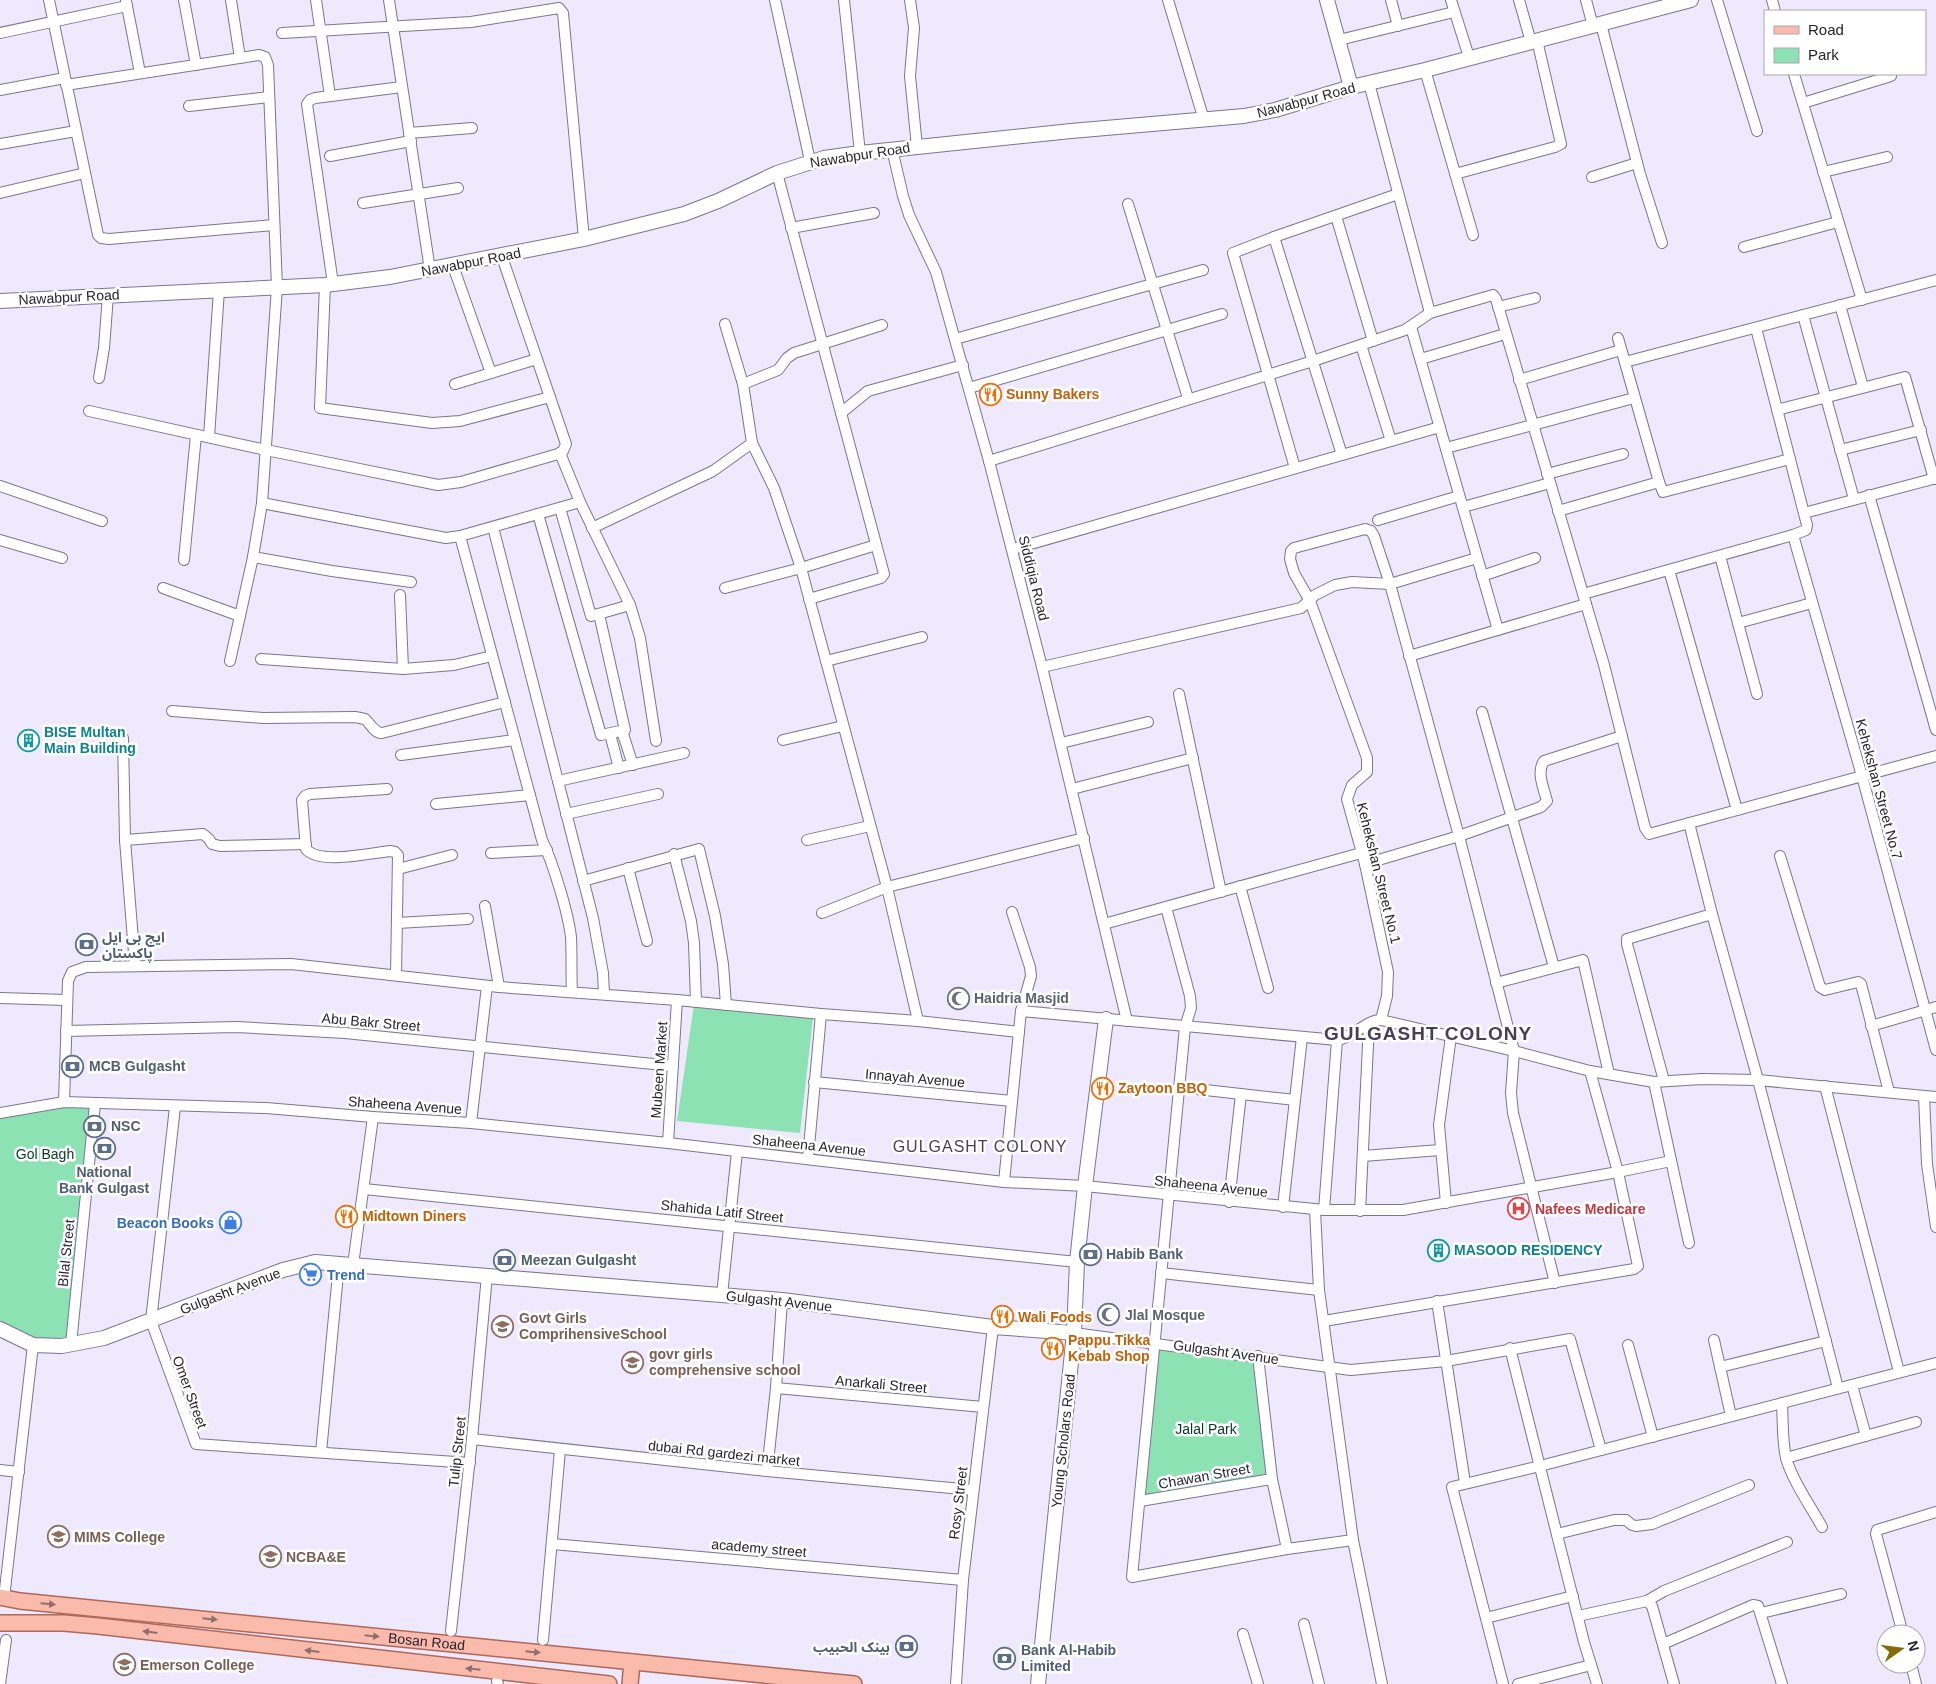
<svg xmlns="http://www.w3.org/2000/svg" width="1936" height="1684" font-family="Arial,'Noto Sans Arabic',sans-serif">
<rect width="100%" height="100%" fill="#eee9fd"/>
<g fill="#8de2b3">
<path d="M695,998L814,1009L800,1133L677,1121Z"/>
<path d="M95,1104L71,1344L33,1345L0,1329V1113Z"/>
<path d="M1155,1343L1258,1356L1272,1479L1140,1501Z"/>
</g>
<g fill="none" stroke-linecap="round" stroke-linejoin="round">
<defs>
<g id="street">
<path d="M49,0L98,235L101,238L109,239L274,225"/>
<path d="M184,0L196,65"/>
<path d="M231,0L240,58"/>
<path d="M316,0L330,96"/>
<path d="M389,0L430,270"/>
<path d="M775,0L810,161"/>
<path d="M844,0L860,153"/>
<path d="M910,0L914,28L910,76L917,147"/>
<path d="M1168,0L1204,120"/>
<path d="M1391,0L1398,26"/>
<path d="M1451,0L1469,57"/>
<path d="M1519,0L1531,42"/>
<path d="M1586,0L1593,26"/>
<path d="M1717,0L1757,131"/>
<path d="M1772,0L1775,11"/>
<path d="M126,1L140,73"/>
<path d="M1601,24L1640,174L1662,243"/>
<path d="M0,33L127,6"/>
<path d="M282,33L471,22L559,8L563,13L584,239"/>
<path d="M1339,40L1454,12"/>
<path d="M1425,70L1473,235"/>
<path d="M1794,74L1862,300"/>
<path d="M1369,83L1430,313"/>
<path d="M66,85L259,55L265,57L268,65L277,287L262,503L253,557L230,661"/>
<path d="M0,90L65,78"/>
<path d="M1803,103L1891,76"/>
<path d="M189,106L269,97"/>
<path d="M409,133L472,128"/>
<path d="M0,144L76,131"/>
<path d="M892,149L903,196L909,215L936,272L989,461L1042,667L1127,1021"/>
<path d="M330,156L411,141"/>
<path d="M1823,172L1887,157"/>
<path d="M777,173L884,574L881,578L809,599"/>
<path d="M1455,174L1555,147L1561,144L1537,40"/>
<path d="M1592,177L1637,163"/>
<path d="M0,193L85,173"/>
<path d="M363,203L458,188"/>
<path d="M1128,204L1188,398"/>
<path d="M1336,216L1373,341"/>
<path d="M791,228L874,213"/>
<path d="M1274,237L1342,455"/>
<path d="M1744,247L1838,222"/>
<path d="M453,266L491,373"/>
<path d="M333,284L307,104L310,100L315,98L402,87"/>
<path d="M325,285L320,408L432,423L460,421L550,397"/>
<path d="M1840,305L1863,387"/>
<path d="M1498,307L1535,298"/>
<path d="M1803,315L1854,499"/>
<path d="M725,324L743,384L752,443L774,488L801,568L887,887L918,1021"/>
<path d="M1411,327L1498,630"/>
<path d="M1618,338L1659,482L1663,492L1790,459"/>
<path d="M955,339L1203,270"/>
<path d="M1361,345L1391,441"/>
<path d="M1424,358L1505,334"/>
<path d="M1625,362L1936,280"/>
<path d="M99,378L104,348L108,295"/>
<path d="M1519,380L1621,350"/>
<path d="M455,384L537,359"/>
<path d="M743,384L778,370L787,358L794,353L882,325"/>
<path d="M969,388L1222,314"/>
<path d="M1777,410L1905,377L1934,479"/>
<path d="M89,411L266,450L438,485L461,482L558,454L563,451L566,444L502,257"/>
<path d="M841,413L868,391L963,365"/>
<path d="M209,437L219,290"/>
<path d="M1446,448L1634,398"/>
<path d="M1840,450L1921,430"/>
<path d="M560,453L580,502L630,605L640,638L656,741"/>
<path d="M989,461L1313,361L1405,330L1430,313L1493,295L1496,299L1604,665L1645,828L1649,834L1936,756"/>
<path d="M1295,468L1233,253L1274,237L1398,194"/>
<path d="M1547,474L1623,454"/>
<path d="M0,486L102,521"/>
<path d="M1869,495L1936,730"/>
<path d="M262,503L446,538L460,536L580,502"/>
<path d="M1463,507L1550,483"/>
<path d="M560,508L591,616L630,605"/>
<path d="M1558,511L1659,482"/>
<path d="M1804,513L1936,478"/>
<path d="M538,514L601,735L625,730L599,614"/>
<path d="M1378,520L1459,496"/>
<path d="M493,527L593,918L603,973L604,994"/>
<path d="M592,528L713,471L752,443"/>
<path d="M1793,535L1862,776L1936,1050"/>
<path d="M460,536L542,840C553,863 568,912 571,937C572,955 571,974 572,992"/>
<path d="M0,540L62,558"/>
<path d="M1013,549L1440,427"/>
<path d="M1720,556L1757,694"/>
<path d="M253,557L332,571L411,582"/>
<path d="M184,560L196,435"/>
<path d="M1669,570L1737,810"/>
<path d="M1482,576L1535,558"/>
<path d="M163,588L240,616"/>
<path d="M725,588L801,568L876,545"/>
<path d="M1583,594L1793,535L1806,530L1807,525L1756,328"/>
<path d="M400,595L403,669"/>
<path d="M1738,623L1812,603"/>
<path d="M1409,656L1586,604"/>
<path d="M261,659L403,669L454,665L492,656"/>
<path d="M826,661L922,637"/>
<path d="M1042,667L1301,608L1315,595L1335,585L1352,582L1390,584L1477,558"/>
<path d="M1179,694L1221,892"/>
<path d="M172,711L263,718L355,717L365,719C371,724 374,733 382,733L505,702"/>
<path d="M1482,712L1554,967"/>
<path d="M622,731L633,765"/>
<path d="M610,734L619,768"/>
<path d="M123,738L125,840L135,965"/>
<path d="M783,740L843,726"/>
<path d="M1061,743L1148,722"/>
<path d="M401,755L515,740"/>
<path d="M558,781L684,753"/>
<path d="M387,789L310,794L305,796L302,800L306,849C319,865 371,853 390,851L395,852L398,855L396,975"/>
<path d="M1072,789L1193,758"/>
<path d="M436,804L530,795"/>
<path d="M566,814L658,794"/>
<path d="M1689,823L1712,914L1758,1080L1838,1388"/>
<path d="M125,840L203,834L209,839L212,844L220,846L306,844"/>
<path d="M807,840L870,826"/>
<path d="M491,853L547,850"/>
<path d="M674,854L691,921L694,943L696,1002"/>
<path d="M1780,856L1820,987L1825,990L1858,982L1861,984L1889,1092"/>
<path d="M1365,864L1459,836L1541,807L1547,801C1544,789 1536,772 1544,761L1622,736"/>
<path d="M628,868L647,941"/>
<path d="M398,869L452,855"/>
<path d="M583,881L699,849L715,916L723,964L726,1005"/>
<path d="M1240,886L1268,988"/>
<path d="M485,906L499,987"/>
<path d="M1166,907L1190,996L1191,1008L1185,1027L1132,1577L1287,1549L1353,1540"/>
<path d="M822,913L887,887L1084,838"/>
<path d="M397,923L468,919"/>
<path d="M1104,924L1361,853"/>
<path d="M1496,983L1583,960L1609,1074"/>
<path d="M0,998L66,1000"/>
<path d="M1021,1011L1337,1040C1353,1038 1367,1019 1381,1020L1514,1051L1590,1071L1654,1082L1702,1079L1758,1080L1936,1097"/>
<path d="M1381,1020L1387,996L1388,972L1365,864L1347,799L1352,785L1367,772V758L1310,601L1294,573L1290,559L1291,551L1294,548L1365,529L1371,531L1374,536L1390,584L1459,836L1514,1051L1511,1093L1513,1113L1555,1283"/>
<path d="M1871,1026L1936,1007"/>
<path d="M66,1031L236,1027L345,1033L673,1066"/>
<path d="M1664,1081L1627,944V939L1712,914"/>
<path d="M814,1082L1012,1101"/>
<path d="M1654,1082L1689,1243"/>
<path d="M1825,1086L1899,1372"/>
<path d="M1179,1087L1295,1100"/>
<path d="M1924,1096L1927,1164L1936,1227"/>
<path d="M64,1102L68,981L72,972L86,967L291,964L499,987L677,1000L821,1014L918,1021L1019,1032"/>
<path d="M175,1107L151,1321L196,1444L470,1463"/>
<path d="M0,1113L64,1102L266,1108L373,1117L471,1123L668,1143L1004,1182L1085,1186L1324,1210H1403L1618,1172L1671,1161"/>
<path d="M471,1123L487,986"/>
<path d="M668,1143L677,1000"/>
<path d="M1363,1156L1440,1150"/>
<path d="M808,1158L821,1014"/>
<path d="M1004,1182L1021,1011L1031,976L1030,967L1012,912"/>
<path d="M364,1189L1077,1262"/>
<path d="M1229,1202L1241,1094"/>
<path d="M1446,1203L1439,1125L1451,1036"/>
<path d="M1283,1207L1302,1037"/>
<path d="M1315,1210L1319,1290L1353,1540L1382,1684"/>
<path d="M1324,1210L1337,1040"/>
<path d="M1360,1211L1369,1024"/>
<path d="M353,1265L373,1117"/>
<path d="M1161,1273L1319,1290"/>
<path d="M722,1295L737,1152"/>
<path d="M1437,1301L1465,1483"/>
<path d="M1324,1321L1634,1269L1638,1266L1618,1172L1590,1071"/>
<path d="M1074,1333L1351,1370L1446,1361L1570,1339L1601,1450"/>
<path d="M1714,1340L1731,1416"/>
<path d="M71,1344L95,1104"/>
<path d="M1628,1345L1653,1437"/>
<path d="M1510,1348L1584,1642L1597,1684"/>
<path d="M1258,1356L1272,1479L1287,1549"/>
<path d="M1720,1367L1826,1341"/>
<path d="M1852,1385L1866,1436"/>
<path d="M776,1388L983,1407"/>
<path d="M1782,1403C1783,1421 1782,1440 1786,1458C1793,1482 1810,1505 1822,1527"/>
<path d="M472,1439L767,1471L973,1490"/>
<path d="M321,1452L339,1264"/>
<path d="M1786,1458L1916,1422"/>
<path d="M0,1470L19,1472"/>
<path d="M767,1471L776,1388L782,1300"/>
<path d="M1140,1501L1272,1479"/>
<path d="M1557,1534L1614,1520H1626L1632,1525L1636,1526L1652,1524L1749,1485"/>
<path d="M552,1544L963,1580"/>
<path d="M4,1598L33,1345"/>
<path d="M1647,1601L1652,1606L1674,1684"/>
<path d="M1761,1613L1841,1594"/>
<path d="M1578,1616L1647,1601L1664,1591L1787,1542"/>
<path d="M1486,1618L1573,1596"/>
<path d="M1304,1624L1319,1684"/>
<path d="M451,1631L472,1439L487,1275"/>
<path d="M1243,1634L1258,1684"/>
<path d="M1903,1634L1876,1534L1877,1530L1936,1512"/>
<path d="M543,1640L560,1450"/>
<path d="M1663,1644L1753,1605L1758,1606L1782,1684"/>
<path d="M1911,1664L1916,1684"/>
<path d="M497,1681L498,1684"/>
<path d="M0,1684L6,1640"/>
<path d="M956,1684L963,1580L993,1327"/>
<path d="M1503,1684L1452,1487L1540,1466L1936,1363"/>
<path d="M1518,1684L1591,1665"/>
</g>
<g id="secondary">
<path d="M1327,0L1351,87"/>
<path d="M0,301L325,285L390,277L584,239L684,214L718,201L777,173L824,158L860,153L1071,131L1244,116L1275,110L1351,87L1425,70L1691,0"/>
<path d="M0,1329L33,1345L62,1346L104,1338L283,1270L315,1262L782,1300L993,1327L1074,1333"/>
<path d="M1038,1684L1074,1333L1077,1262L1085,1186L1106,1019"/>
</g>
<g id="primary">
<path id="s1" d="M0,1597L20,1601L854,1684"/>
<path d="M0,1623H64L98,1626L609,1684"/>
<path d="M630,1684L632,1662"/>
</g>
</defs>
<use href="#street" stroke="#7c7591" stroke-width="12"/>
<use href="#secondary" stroke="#7c7591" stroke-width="16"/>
<use href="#primary" stroke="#ae695c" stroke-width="18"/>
<use href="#street" stroke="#fff" stroke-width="10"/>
<use href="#secondary" stroke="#fff" stroke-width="14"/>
<use href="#primary" stroke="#fabbac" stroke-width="15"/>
</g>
<defs><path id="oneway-solid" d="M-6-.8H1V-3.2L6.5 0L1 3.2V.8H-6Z" transform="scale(1.25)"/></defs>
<g fill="#90706e">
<use href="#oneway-solid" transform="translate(48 1604) rotate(5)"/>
<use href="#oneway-solid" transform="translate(210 1619) rotate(6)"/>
<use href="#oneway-solid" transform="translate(150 1632) rotate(-173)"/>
<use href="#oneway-solid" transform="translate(372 1636) rotate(6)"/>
<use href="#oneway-solid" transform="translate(312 1651) rotate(-173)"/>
<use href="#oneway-solid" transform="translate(533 1652) rotate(6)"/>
<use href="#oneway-solid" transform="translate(473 1669) rotate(-174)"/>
</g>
<defs>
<symbol id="restaurant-ring" viewBox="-11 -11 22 22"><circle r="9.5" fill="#fff" stroke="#e8710a" stroke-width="1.5"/><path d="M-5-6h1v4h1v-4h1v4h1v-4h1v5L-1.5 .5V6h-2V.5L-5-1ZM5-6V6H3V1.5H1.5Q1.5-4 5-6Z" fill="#e8710a"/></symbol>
<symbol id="building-ring" viewBox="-11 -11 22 22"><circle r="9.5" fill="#fff" stroke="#0f9aa8" stroke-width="1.5"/><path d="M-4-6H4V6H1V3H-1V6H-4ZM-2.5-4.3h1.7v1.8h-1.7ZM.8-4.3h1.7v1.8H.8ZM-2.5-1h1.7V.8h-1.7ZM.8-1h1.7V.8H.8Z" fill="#0f9aa8"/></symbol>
<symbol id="bank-ring" viewBox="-11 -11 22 22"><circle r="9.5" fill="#fff" stroke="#5c6f8a" stroke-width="1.5"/><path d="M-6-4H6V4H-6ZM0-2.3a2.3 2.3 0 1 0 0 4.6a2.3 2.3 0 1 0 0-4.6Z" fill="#5c6f8a"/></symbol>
<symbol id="mosque-ring" viewBox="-11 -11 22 22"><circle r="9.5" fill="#fff" stroke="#6b7280" stroke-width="1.5"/><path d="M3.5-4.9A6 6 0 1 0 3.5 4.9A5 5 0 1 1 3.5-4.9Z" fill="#6b7280"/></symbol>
<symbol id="hospital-ring" viewBox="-11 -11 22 22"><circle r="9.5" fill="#fff" stroke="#e0444e" stroke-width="1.5"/><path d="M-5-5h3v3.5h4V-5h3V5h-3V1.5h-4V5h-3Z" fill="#e0444e"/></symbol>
<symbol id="shop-ring" viewBox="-11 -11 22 22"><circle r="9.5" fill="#fff" stroke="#3f7fe0" stroke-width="1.5"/><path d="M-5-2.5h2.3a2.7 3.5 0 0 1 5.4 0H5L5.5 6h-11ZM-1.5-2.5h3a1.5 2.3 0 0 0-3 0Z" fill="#3f7fe0"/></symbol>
<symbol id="supermarket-ring" viewBox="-11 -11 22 22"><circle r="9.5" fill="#fff" stroke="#3f7fe0" stroke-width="1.5"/><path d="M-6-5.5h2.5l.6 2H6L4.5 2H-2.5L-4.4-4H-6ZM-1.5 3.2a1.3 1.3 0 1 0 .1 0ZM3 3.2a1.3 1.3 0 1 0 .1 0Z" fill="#3f7fe0"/></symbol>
<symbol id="school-ring" viewBox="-11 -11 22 22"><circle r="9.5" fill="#fff" stroke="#8d6e63" stroke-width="1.5"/><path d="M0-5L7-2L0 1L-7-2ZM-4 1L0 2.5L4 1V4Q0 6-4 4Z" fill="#8d6e63"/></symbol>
<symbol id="university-ring" viewBox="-11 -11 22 22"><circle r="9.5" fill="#fff" stroke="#8d6e63" stroke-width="1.5"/><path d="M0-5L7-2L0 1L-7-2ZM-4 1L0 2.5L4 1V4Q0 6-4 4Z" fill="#8d6e63"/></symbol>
</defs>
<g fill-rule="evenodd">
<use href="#restaurant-ring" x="978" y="382" width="25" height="25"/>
<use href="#building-ring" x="16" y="728" width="25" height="25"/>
<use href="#bank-ring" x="74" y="932" width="25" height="25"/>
<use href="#mosque-ring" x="946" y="986" width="25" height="25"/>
<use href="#bank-ring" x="60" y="1054" width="25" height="25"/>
<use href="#restaurant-ring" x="1090" y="1076" width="25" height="25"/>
<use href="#bank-ring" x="82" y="1114" width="25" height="25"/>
<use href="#bank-ring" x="92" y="1136" width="25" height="25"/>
<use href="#hospital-ring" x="1506" y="1196" width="25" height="25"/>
<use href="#restaurant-ring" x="334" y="1204" width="25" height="25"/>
<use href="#shop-ring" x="218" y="1210" width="25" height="25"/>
<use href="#building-ring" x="1426" y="1238" width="25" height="25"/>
<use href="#bank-ring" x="1078" y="1242" width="25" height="25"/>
<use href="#bank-ring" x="492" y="1248" width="25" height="25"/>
<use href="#supermarket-ring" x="298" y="1262" width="25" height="25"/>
<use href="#mosque-ring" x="1096" y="1302" width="25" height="25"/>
<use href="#restaurant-ring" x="990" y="1304" width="25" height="25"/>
<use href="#school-ring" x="490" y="1314" width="25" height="25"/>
<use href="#restaurant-ring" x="1040" y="1336" width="25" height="25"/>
<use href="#university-ring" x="620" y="1350" width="25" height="25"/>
<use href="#school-ring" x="46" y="1524" width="25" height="25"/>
<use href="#university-ring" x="258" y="1544" width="25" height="25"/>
<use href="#bank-ring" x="894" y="1634" width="25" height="25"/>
<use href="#bank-ring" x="992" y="1646" width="25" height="25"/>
<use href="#university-ring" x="112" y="1652" width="25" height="25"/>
</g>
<g text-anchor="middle" stroke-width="5" stroke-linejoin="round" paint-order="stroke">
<g font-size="14" fill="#272430" stroke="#fff">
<text transform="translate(1306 100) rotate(-15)" y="5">Nawabpur Road</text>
<text transform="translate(860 155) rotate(-9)" y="5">Nawabpur Road</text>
<text transform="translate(471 262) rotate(-11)" y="5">Nawabpur Road</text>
<text transform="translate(69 297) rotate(-3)" y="5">Nawabpur Road</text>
<text transform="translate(1034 578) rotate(76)" y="5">Siddiqia Road</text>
<text transform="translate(1879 789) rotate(75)" y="5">Kehekshan Street No.7</text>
<text transform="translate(1379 873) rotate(76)" y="5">Kehekshan Street No.1</text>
<text transform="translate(371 1022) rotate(5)" y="5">Abu Bakr Street</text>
<text transform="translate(659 1070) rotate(-86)" y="5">Mubeen Market</text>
<text transform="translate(915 1078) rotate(5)" y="5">Innayah Avenue</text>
<text transform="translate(405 1105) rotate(4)" y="5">Shaheena Avenue</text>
<text transform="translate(809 1145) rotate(6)" y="5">Shaheena Avenue</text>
<text transform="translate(1211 1186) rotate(6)" y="5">Shaheena Avenue</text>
<text transform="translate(722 1211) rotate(6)" y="5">Shahida Latif Street</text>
<text transform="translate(66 1253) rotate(-84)" y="5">Bilal Street</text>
<text transform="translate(230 1291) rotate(-21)" y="5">Gulgasht Avenue</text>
<text transform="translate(779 1301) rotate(6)" y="5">Gulgasht Avenue</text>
<text transform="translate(1226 1352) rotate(8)" y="5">Gulgasht Avenue</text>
<text transform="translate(881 1384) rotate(5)" y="5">Anarkali Street</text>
<text transform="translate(190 1392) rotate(70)" y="5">Omer Street</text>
<text transform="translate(1063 1441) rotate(-84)" y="5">Young Scholars Road</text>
<text transform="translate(457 1452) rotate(-84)" y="5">Tulip Street</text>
<text transform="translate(724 1453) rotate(6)" y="5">dubai Rd gardezi market</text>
<text transform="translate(1204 1476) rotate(-10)" y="5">Chawan Street</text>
<text transform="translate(958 1503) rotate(-83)" y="5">Rosy Street</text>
<text transform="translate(759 1548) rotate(5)" y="5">academy street</text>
<text dy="5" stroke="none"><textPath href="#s1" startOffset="429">Bosan Road</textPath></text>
</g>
<g font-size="14" font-weight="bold" fill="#c56008" stroke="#fff" text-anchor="start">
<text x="1006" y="399">Sunny Bakers</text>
<text x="1118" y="1093">Zaytoon BBQ</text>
<text x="362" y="1221">Midtown Diners</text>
<text x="1018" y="1322">Wali Foods</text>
<text x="1068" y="1345">Pappu Tikka<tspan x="1068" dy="16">Kebab Shop</tspan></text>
</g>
<g font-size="14" font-weight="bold" fill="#0d838f" stroke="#fff" text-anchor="start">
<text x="44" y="737">BISE Multan<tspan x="44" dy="16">Main Building</tspan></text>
<text x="1454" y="1255">MASOOD RESIDENCY</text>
</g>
<g font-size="14" font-weight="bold" fill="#4e5e75" stroke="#fff" text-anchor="start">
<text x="102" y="942">ایچ بی ایل<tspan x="102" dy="16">پاکستان</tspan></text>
<text x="89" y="1071">MCB Gulgasht</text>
<text x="111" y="1131">NSC</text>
<text x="104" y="1177" text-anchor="middle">National<tspan x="104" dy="16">Bank Gulgast</tspan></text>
<text x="1106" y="1259">Habib Bank</text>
<text x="521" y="1265">Meezan Gulgasht</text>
<text x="890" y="1652" text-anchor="end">بينک الحبيب</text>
<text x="1021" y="1655">Bank Al-Habib<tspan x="1021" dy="16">Limited</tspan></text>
</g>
<g font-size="14" font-weight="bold" fill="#5b616d" stroke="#fff" text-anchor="start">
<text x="974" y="1003">Haidria Masjid</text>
<text x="1125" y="1320">Jlal Mosque</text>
</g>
<g font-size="14" fill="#073822" stroke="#fff">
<text x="45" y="1159">Gol Bagh</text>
<text x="1206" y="1434">Jalal Park</text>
</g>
<g font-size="14" font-weight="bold" fill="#be3a42" stroke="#fff" text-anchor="start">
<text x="1535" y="1214">Nafees Medicare</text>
</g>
<g font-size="14" font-weight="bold" fill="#366cbe" stroke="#fff" text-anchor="end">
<text x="214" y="1228">Beacon Books</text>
<text x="327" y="1280" text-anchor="start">Trend</text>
</g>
<g font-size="14" font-weight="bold" fill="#785e54" stroke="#fff" text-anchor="start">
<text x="519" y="1323">Govt Girls<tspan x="519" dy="16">ComprihensiveSchool</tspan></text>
<text x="649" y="1359">govr girls<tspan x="649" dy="16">comprehensive school</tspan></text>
<text x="74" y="1542">MIMS College</text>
<text x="286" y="1562">NCBA&amp;E</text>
<text x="140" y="1670">Emerson College</text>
</g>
<g font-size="16" letter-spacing="1" fill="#463f59" stroke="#fff">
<text x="980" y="1152">GULGASHT COLONY</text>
</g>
<g font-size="19" font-weight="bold" letter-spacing="1" fill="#463f59" stroke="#fff">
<text x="1428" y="1040">GULGASHT COLONY</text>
</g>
</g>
<rect x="1764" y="10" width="162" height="65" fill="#ffffff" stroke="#a9a7ac"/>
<rect x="1774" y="26" width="25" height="8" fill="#fabbac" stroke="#a9a7ac"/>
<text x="1808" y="35" font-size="15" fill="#272430">Road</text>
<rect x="1774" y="48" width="25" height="15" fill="#8de2b3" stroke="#a9a7ac"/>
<text x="1808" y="60" font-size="15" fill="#272430">Park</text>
<g transform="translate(1901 1649) rotate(76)"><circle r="24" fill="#ffffff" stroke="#a9a7ac"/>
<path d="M0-4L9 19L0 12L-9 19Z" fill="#866c09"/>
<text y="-8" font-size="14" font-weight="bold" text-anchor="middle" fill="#272430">N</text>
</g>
</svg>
